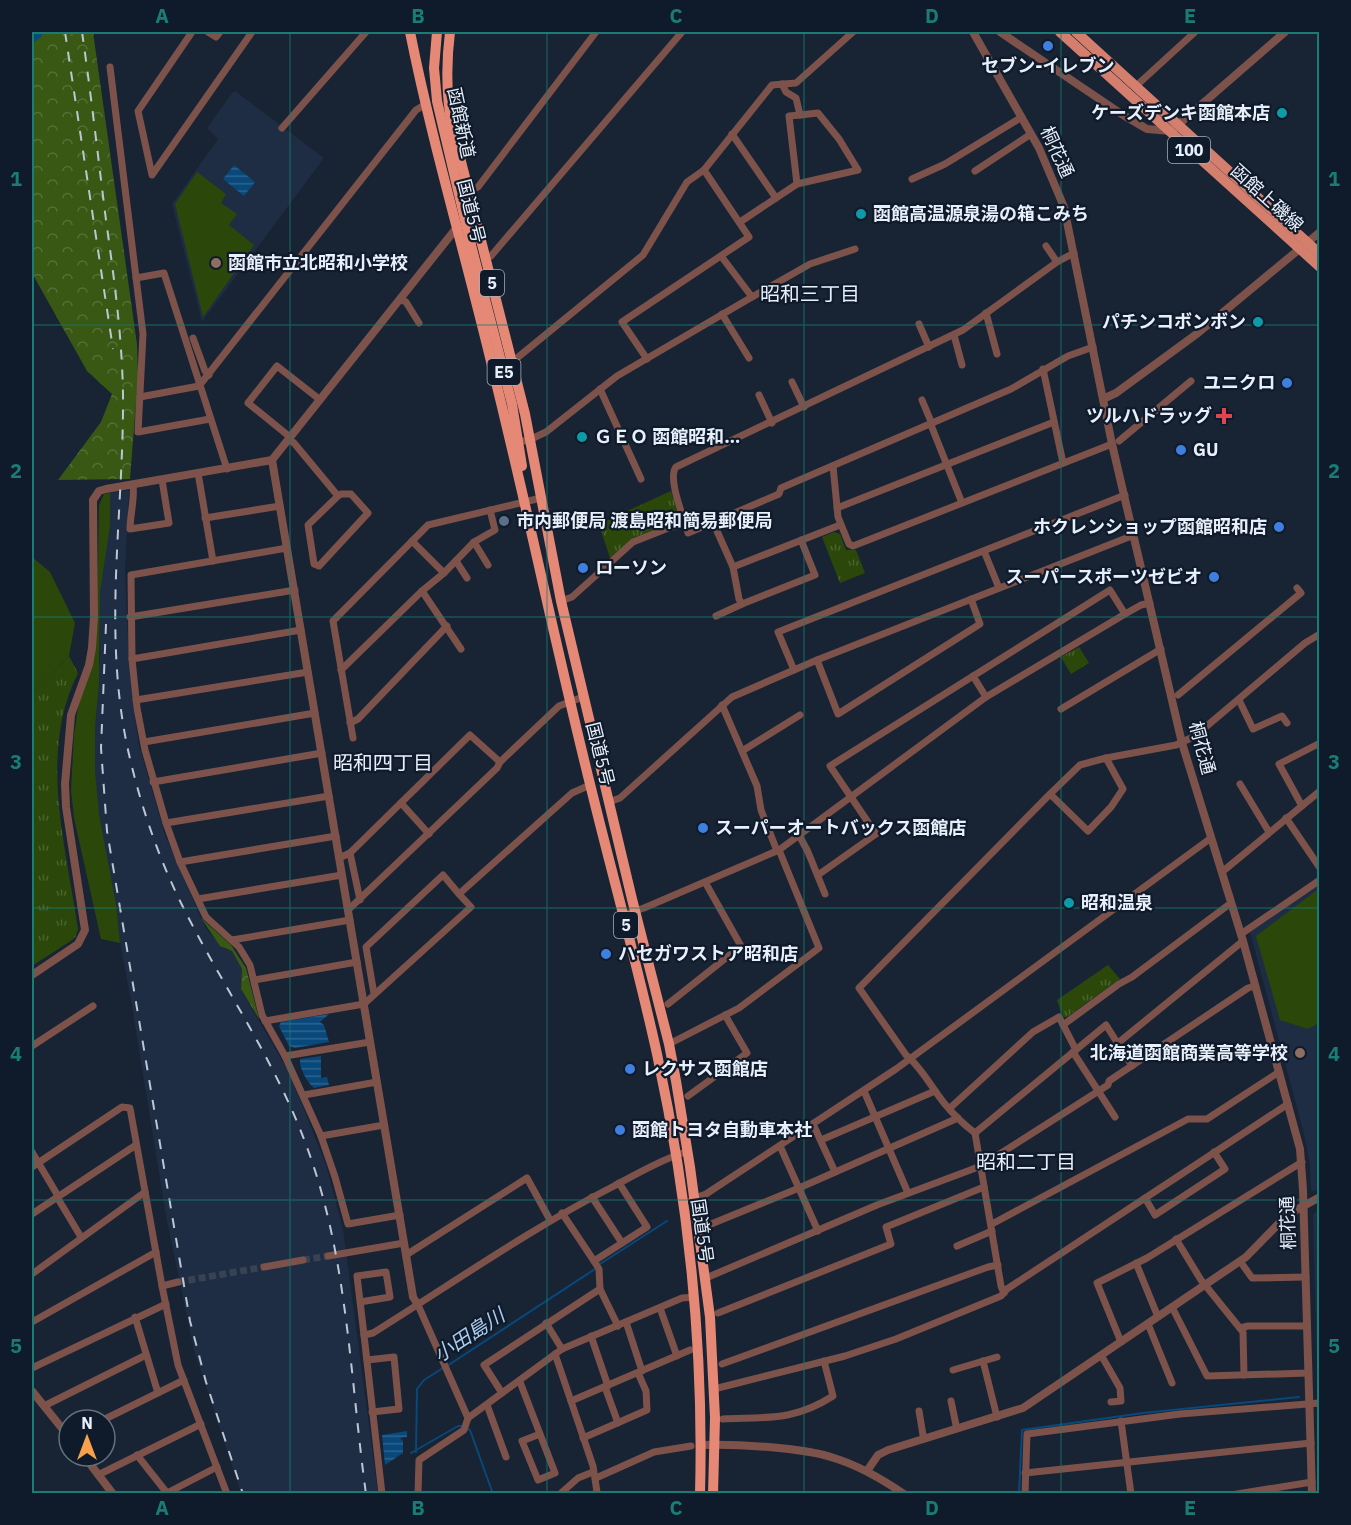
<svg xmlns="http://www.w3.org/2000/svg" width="1351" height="1525" font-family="'IBM Plex Sans','Noto Sans JP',sans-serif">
<defs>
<pattern id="forest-crowns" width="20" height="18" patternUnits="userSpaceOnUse" patternTransform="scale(1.5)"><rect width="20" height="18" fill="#385814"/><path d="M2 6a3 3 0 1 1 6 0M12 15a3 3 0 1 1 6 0" fill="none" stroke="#557037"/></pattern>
<pattern id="park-tufts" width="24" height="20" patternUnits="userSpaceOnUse" patternTransform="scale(1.5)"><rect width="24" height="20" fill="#2b480a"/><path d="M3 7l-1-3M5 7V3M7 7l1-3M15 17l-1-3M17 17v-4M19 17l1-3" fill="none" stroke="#4a632f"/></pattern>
<pattern id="water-rules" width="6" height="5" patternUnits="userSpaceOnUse" patternTransform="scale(1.5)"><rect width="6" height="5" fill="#08487a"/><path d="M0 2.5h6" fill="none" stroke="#2c638e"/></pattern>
</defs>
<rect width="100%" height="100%" fill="#182334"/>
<g fill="#1e2d43">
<path d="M235,91L324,158L202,322L172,204L218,139L207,128L232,93Z"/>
<path d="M129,490L125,571L128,639L133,706L139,745L165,835L201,918L207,930L226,950H232L242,969L241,990L290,1074L326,1165L343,1229L378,1493H241L194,1350L166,1216L131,1000L88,775V708L100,662V592L110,493Z"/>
<path d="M1316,887L1319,888L1320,1189L1313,1191L1311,1190L1310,1165L1304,1134L1250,932Z"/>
<path d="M1319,1208L1320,1369H1317L1313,1215Z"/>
</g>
<g fill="#2b480a">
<path d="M197,172L226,194L221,203L237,214L229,225L254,245L203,317L175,204Z"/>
<path d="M110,493V525L100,592L99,681L95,727V771L99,814L116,905L120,943L101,939L74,818L71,790L74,735L78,708L97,622L99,505L104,494Z"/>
<path d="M32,557L50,572L75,623L69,656L32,692Z"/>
<path d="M1317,890H1320L1319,1023L1308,1029L1280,1020L1256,936Z"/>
</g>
<g fill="url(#forest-crowns)">
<path d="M32,32H93L137,344L138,377L130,479L58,480L101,422L112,394L87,371L32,273Z"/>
<path d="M201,918L231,945L246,968L259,1019L241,989L242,969L232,951L220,946Z"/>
</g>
<g fill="url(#park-tufts)">
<path d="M671,491L680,521L633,538L610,558L599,524Z"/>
<path d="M834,532L840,534L846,550H856L865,573L840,583L822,537Z"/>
<path d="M1079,647L1089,663L1071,674L1061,657Z"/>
<path d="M69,656L78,673C38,753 66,845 78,929L76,936L72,940L32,966V692Z"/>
<path d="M1108,965L1120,979L1067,1017H1063L1057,1000Z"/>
</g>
<g fill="url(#water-rules)">
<path d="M234,165L255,182L244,196L223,179Z"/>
<path d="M329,1014L320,1022L324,1025L329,1042L295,1048L289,1046L279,1026L281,1022Z"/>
<path d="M321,1056V1078L327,1077L329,1085L314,1088C307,1082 299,1068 300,1059Z"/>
<path d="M407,1431V1437L400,1438L403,1441V1453L385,1465L382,1435Z"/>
</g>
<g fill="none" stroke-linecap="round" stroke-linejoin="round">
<g stroke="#08487a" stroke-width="2">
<path d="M600,1264L667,1221"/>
<path d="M447,1366L595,1269"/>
<path d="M1319,1374H1320"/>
<path d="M416,1452L417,1389L424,1380L443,1368"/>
<path d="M411,1453L458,1426H463L470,1430L493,1494"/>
<path d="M1019,1494L1022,1430L1143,1413L1299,1397"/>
</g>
<path stroke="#08487a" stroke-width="14" d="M32,35L36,32"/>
<g stroke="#374252" stroke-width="7" stroke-dasharray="7 3.5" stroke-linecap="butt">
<path d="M303,1260L328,1256"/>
<path d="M178,1282L264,1267"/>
</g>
<g stroke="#7c524a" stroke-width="7">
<path d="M192,32L138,111L152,175L252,32"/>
<path d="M208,32L216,37L220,32"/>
<path d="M110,67L143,334L138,432L210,419"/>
<path d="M1136,86L1195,32"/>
<path d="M282,128L366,32"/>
<path d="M732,134L776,198"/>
<path d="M975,171L1031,134"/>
<path d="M912,179L945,164L1022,117"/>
<path d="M797,184L789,116L800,115"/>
<path d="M469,192L478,187L596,32"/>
<path d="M740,222L797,184L858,170L839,139L818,113L800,115L796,98L786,92L782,84"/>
<path d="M1046,246L1057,262"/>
<path d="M1074,253L1057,262L963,330L676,467C667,478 684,518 688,533L779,494L781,488L1011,389L1068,356L1093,347"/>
<path d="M491,256L682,32"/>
<path d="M721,256L752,297"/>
<path d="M136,278L164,273L227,469"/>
<path d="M400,299L406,302L419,323"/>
<path d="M986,313L997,354"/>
<path d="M722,314L749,358"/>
<path d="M919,324L929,347"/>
<path d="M954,335L962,365"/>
<path d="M193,338L205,371L209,375"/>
<path d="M647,359L622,322L749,237L704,170"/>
<path d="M510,361L517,358L643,255L687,182L704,170L772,85L796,83L853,32"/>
<path d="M1043,369L1063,463"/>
<path d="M792,382L804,407"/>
<path d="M600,389L641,479"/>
<path d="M759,395L772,423"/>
<path d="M140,397L199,386L416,110L426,104"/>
<path d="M922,400L932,424"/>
<path d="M931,425L962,503"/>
<path d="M290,437L248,403L277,366L319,399"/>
<path d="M288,439L294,443L338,496L341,494H351L368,513L319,566L314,564L308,525L338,496"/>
<path d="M1119,441L1191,381"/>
<path d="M518,442L529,440L546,432L617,376L752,297L810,264L855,249"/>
<path d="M833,466L838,517L849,544L853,546L1112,444"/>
<path d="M198,473L213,561"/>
<path d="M133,485C135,497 130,516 130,529L169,523L162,480"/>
<path d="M837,508L1054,422"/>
<path d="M205,518L280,506"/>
<path d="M713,522L733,567L739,599L742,604L815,575L801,540"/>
<path d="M412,541L444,573"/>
<path d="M474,542L488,565"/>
<path d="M287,548L131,575L132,659L137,708L145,750L166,823L180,862L206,917L239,947L250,965L262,1015L285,1056L321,1136L335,1177L348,1224L400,1215"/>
<path d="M984,551L999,588"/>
<path d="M456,561L467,578"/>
<path d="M733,567L840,525"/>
<path d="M422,591L461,649"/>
<path d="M561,601L572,597L633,542L671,527L685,525"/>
<path d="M716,616L742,604"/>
<path d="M130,617L295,590"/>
<path d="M132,659L301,630"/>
<path d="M817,660L838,714L980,624L971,599"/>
<path d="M341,670L422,591L444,573L474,542L495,530L490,510"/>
<path d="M794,670L778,632L1125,495"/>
<path d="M973,676L986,697"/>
<path d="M1178,695L1301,593L1297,588"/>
<path d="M136,700L308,672"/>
<path d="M1239,700L1253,729L1282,716L1287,723"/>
<path d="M722,705L757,786L761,810L777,851"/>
<path d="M1061,709L1161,649"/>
<path d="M350,723L358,719L447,626"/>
<path d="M353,738L333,621L428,525L541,498"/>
<path d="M144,742L315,713"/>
<path d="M742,751L800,715"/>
<path d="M1106,758L1176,745L1195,736L1305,643L1320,634"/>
<path d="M153,782L322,753"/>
<path d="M1240,784L1269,832"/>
<path d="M609,802L620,798L732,697L817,660L1134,535"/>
<path d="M401,803L429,834"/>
<path d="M1302,806L1279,764L1320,743"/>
<path d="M1286,818L1320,868"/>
<path d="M166,823L329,796"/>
<path d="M799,835L808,852L825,894"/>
<path d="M350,853L360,900"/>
<path d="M339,858L350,853L470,735L500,762"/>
<path d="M180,862L336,836"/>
<path d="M1222,872L1320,791"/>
<path d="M818,875L876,834L830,766L1110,590L1125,614"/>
<path d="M198,899L342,875"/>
<path d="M348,910L497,768L500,762L559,706L583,697"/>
<path d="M623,915L644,908L779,850L986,697L1125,614L1141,605L1150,603"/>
<path d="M1241,934L1320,880"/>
<path d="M232,940L350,920"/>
<path d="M254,980L357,962"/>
<path d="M374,994L366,947L443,875L459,894"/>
<path d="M668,1004L741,946L705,882"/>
<path d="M265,1021L364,1004L471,907L459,894L572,793L590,785"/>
<path d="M1063,1025L1119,984L1132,977L1231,903"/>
<path d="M1118,1043L1243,941"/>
<path d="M669,1044L739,1008L819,948L779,850"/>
<path d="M32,1046L93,1006"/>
<path d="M1073,1052L1115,1117"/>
<path d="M285,1056L370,1042"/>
<path d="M864,1091L908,1193"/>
<path d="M304,1095L377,1082"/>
<path d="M688,1096L747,1053L725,1015"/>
<path d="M950,1108L1033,1032L1059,1017L1076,1050"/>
<path d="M813,1124L835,1172"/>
<path d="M975,1133L1106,1025L1132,1066"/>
<path d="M321,1136L384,1125"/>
<path d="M821,1140L935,1091"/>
<path d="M780,1146L818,1231"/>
<path d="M32,1152L58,1196"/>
<path d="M32,1167L122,1107L130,1108L162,1286"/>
<path d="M57,1197L81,1237"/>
<path d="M592,1197L622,1243"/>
<path d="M1145,1198L1155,1215L1225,1169L1214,1152"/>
<path d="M692,1199L706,1194L896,1069L1211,838"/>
<path d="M562,1213L594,1261L647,1227L619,1183"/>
<path d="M32,1214L136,1145"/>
<path d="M992,1224L1188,1119H1207L1279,1072"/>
<path d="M699,1229L799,1188L958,1118"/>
<path d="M1176,1239L1201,1280L1243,1332L1244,1375"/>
<path d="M957,1246L992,1231"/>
<path d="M406,1255L527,1178L550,1220"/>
<path d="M328,1256L404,1243"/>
<path d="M594,1261L599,1269L600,1289L618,1326"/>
<path d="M1240,1261L1252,1278L1306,1277"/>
<path d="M1136,1263L1158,1317"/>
<path d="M264,1267L303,1260"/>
<path d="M32,1274L145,1192"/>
<path d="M706,1278L877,1205L981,1166L1108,1085L1109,1081L1248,988L1255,986"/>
<path d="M178,1282L162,1286L178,1365L227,1494"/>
<path d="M1004,1293L1001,1286L975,1133C963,1124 953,1114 944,1103C931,1087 922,1068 906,1055L859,988L1050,794L1080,765L1106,758L1123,789L1111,807L1088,831L1050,794"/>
<path d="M360,1302L390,1297L386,1272L357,1276L364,1335"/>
<path d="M418,1305L468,1418"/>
<path d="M1172,1307L1207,1376L1308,1373"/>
<path d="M660,1308L677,1356"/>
<path d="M718,1313L891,1244L886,1227L984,1187"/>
<path d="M135,1317L158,1393"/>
<path d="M32,1322L156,1252"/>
<path d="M626,1322L642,1371"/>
<path d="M546,1323L562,1349"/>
<path d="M1148,1324L1172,1383"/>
<path d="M1240,1328L1248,1326H1307"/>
<path d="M591,1336L608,1386"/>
<path d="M1121,1342L1097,1283L1147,1258L1302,1162"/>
<path d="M555,1354L593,1466L597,1492L594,1494"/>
<path d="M1101,1355L1120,1388L1121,1401L1111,1402"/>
<path d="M367,1360L394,1357L399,1409L372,1412"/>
<path d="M983,1361L997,1417"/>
<path d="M722,1364L988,1267L998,1265"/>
<path d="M32,1368L166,1304"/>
<path d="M953,1370L997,1357"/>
<path d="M520,1382L555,1473L538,1480L522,1441L540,1434"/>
<path d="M605,1387L618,1423"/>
<path d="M714,1389L845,1356L896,1339L1001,1296L1007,1289L1288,1104"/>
<path d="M502,1393L484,1365L600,1289"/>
<path d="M571,1401L690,1350"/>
<path d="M951,1401L956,1425"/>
<path d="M487,1405L506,1457"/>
<path d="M44,1406L146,1355"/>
<path d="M919,1411L923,1435"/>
<path d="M723,1419C768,1417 794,1421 833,1396L824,1361"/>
<path d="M103,1420L184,1380"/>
<path d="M1121,1421L1131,1494"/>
<path d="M583,1438L647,1410L646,1391L638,1373"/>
<path d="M137,1455L167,1493L217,1467"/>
<path d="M1025,1473L1311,1443"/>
<path d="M98,1475L201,1424"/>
<path d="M596,1478L654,1452L691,1446"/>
<path d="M382,1494L364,1335L373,1333C453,1283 530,1229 614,1186C638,1173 661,1160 688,1151"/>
<path d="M418,1494L419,1460L464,1430L468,1418L562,1349L682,1298L695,1297"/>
<path d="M560,1494L578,1478L593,1472"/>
<path d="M1025,1494L1027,1434L1180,1414L1320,1403"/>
<path d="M1237,1494L1312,1482"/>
</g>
<g stroke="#7c524a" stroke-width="8">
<path d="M973,32L1039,148L1064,207L1112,444L1182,743L1243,941L1300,1149L1303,1190L1312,1494"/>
<path d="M1000,32L1123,115L1147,129L1171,131L1285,32"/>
<path d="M1103,399L1116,393L1198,333L1320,232"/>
<path d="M272,460L404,1243L413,1297L418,1305"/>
<path d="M32,975L78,944L85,930L66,807L65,784L71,715L89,665L92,648L94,617L93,500L99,491L106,489L272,460L458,226"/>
<path d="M32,1391L69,1437"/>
<path d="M701,1445C737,1444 801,1447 834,1458C860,1466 882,1479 904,1494"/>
<path d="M84,1456L113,1494"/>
<path d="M867,1471L878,1455L888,1450L1023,1408L1246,1257L1287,1215L1320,1197"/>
</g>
<g stroke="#d47f6e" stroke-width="10">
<path d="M1060,32L1320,267"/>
<path d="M1076,32L1320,254"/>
</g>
<g stroke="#e68876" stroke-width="10">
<path d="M410,32C433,147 467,260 494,374C528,511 556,648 590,784C612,874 637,963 657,1054C688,1198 704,1346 700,1494"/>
<path d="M450,32C446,64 446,94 452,126L525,414L561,601L632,899L669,1044L676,1081L690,1167L710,1317L715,1418L713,1494"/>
<path d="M471,245L512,404L522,466"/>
</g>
<g stroke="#bdc6d2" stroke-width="2" stroke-dasharray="10 10" stroke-linecap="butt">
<path d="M65,32L113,349"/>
<path d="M82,32C91,94 98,157 106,220C114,278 122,335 123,394C124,514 102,630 128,750C140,804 158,857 183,907C224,989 277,1063 308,1150C348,1260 350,1378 366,1494"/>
<path d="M106,624L101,748L107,831L190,1321L206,1382L243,1494"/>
</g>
<path stroke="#e68876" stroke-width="10" d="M437,32L434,68L437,101L471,245"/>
</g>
<path fill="none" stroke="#1a7c75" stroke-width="1.5" stroke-opacity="0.55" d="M290,32V1494M547,32V1494M804,32V1494M1061,32V1494M32,325H1320M32,617H1320M32,908H1320M32,1200H1320"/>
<g fill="#3f7fe0" stroke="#0f1a2a" stroke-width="2">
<circle cx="1048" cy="46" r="6"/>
<circle cx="1287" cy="383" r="6"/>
<circle cx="1181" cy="450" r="6"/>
<circle cx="1279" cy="527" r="6"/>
<circle cx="583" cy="568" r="6"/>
<circle cx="1214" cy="577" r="6"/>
<circle cx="703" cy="828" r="6"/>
<circle cx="606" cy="954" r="6"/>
<circle cx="630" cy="1069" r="6"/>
<circle cx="620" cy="1130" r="6"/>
</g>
<g fill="#0f9aa8" stroke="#0f1a2a" stroke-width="2">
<circle cx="1282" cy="113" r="6"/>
<circle cx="861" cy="214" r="6"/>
<circle cx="1258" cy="322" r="6"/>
<circle cx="582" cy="437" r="6"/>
<circle cx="1069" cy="903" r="6"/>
</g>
<g fill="#8d6e63" stroke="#0f1a2a" stroke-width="2">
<circle cx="216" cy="263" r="6"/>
<circle cx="1300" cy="1053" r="6"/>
</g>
<path fill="#e0444e" stroke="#0f1a2a" stroke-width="2" d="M1221 407h6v6h6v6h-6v6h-6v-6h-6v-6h6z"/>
<circle fill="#5c6f8a" stroke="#0f1a2a" stroke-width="2" cx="504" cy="521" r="6"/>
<g text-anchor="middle" stroke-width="4.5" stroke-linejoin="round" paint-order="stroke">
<g fill="#0f1a2a" stroke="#a6afbc" stroke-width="1.5">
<rect x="1168" y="137" width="42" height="26" rx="4.5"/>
<rect x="480" y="270" width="24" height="26" rx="4.5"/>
<rect x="487.5" y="359" width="33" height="26" rx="4.5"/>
<rect x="614" y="912" width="24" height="26" rx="4.5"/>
</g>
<g font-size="16" font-weight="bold" fill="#e7effa">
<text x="1189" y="156">100</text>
<text x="492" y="289">5</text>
<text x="504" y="378">E5</text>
<text x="626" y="931">5</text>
</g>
<g font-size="18" font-weight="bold" fill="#e7effa" stroke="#0f1a2a" text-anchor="start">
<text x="1048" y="72" text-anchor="middle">セブン-イレブン</text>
<text x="1270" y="119" text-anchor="end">ケーズデンキ函館本店</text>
<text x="873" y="220">函館高温源泉湯の箱こみち</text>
<text x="228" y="269">函館市立北昭和小学校</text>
<text x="1246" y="328" text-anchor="end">パチンコボンボン</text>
<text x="1275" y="389" text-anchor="end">ユニクロ</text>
<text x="1212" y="422" text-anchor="end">ツルハドラッグ</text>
<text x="594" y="443">ＧＥＯ 函館昭和…</text>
<text x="1193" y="456">GU</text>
<text x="516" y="527">市内郵便局 渡島昭和簡易郵便局</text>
<text x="1267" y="533" text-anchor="end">ホクレンショップ函館昭和店</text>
<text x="595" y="574">ローソン</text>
<text x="1202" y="583" text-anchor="end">スーパースポーツゼビオ</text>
<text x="715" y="834">スーパーオートバックス函館店</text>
<text x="1081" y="909">昭和温泉</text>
<text x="618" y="960">ハセガワストア昭和店</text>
<text x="1288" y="1059" text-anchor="end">北海道函館商業高等学校</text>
<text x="642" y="1075">レクサス函館店</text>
<text x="632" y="1136">函館トヨタ自動車本社</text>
</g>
<g font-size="18" fill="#e7effa" stroke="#0f1a2a">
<text transform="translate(461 123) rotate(78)" y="6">函館新道</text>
<text transform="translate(1057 152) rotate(65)" y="6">桐花通</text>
<text transform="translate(1267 198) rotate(42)" y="6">函館上磯線</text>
<text transform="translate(471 211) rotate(76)" y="6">国道5号</text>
<text transform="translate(1202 748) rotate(75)" y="6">桐花通</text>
<text transform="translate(600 754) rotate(76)" y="6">国道5号</text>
<text transform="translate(1288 1223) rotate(-92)" y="6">桐花通</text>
<text transform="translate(702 1231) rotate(82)" y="6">国道5号</text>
</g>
<g font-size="20" fill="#e7effa" stroke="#0f1a2a">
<text x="810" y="301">昭和三丁目</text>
<text x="383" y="770">昭和四丁目</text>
<text x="1026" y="1169">昭和二丁目</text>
</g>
<g font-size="20" font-style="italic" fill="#aacef1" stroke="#0f1a2a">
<text transform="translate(469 1335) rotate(-33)" y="7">小田島川</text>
</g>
</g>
<rect width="1351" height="1525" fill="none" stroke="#0f1a2a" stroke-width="66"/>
<g transform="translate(87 1438)"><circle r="28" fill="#0f1a2a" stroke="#656f7d" stroke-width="1.5"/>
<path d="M0-4.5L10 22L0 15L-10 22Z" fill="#f8a04b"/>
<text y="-9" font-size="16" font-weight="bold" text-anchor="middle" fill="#e7effa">N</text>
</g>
<rect x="33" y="33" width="1285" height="1459" fill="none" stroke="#1a7c75" stroke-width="2"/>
<g font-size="20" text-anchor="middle" font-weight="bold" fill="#1a7c75">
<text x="162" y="23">A</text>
<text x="418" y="23">B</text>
<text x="676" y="23">C</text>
<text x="932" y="23">D</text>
<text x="1190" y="23">E</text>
<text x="16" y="186">1</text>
<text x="1334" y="186">1</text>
<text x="16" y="478">2</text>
<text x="1334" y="478">2</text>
<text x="16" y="769">3</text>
<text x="1334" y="769">3</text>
<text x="16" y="1061">4</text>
<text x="1334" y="1061">4</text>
<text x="16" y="1353">5</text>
<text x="1334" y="1353">5</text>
<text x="162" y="1515">A</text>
<text x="418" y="1515">B</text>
<text x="676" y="1515">C</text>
<text x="932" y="1515">D</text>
<text x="1190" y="1515">E</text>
</g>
</svg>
